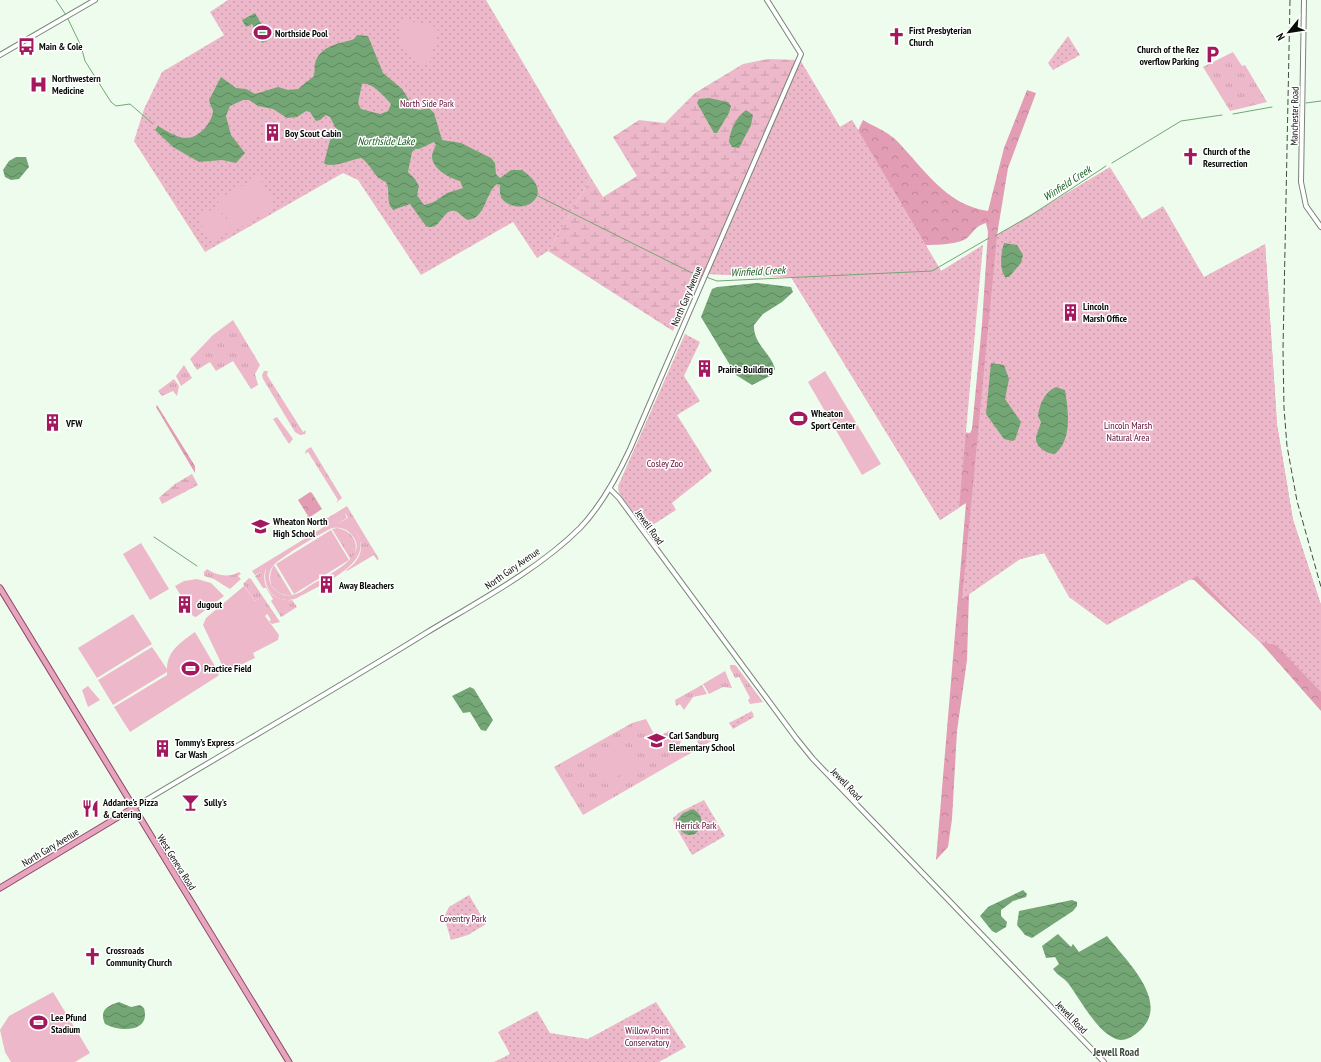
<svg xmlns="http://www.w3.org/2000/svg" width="1321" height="1062" font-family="'PT Sans Narrow',sans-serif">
<defs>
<pattern id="grass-tufts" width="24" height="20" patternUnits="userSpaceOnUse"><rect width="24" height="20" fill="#edb8c9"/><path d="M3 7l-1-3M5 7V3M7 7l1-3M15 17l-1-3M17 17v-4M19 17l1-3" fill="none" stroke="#ca9dab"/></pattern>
<pattern id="forest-crowns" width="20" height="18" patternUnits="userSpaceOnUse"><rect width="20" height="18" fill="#e29cb4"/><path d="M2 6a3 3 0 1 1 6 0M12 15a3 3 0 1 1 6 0" fill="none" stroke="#c18599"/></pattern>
<pattern id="wetland-marsh" width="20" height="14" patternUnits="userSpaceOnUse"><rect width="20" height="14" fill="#edb8c9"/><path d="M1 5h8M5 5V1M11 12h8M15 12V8" fill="none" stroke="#ca9dab"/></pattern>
<pattern id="park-dots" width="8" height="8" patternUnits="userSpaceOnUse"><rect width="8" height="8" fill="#edb8c9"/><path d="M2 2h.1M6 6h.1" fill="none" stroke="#ca9dab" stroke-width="1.8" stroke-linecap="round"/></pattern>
<pattern id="water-waves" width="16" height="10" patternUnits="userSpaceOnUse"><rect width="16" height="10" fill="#74a675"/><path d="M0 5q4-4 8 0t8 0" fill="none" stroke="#5d865e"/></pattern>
</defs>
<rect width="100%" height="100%" fill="#eefced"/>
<g fill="url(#grass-tufts)">
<path d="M1233,52L1242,66L1245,65L1267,102L1230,111L1203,67Z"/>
<path d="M233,320L260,365L255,374L258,385L251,389L233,361L216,371L210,362L197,370L190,359L213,335Z"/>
<path d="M184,365L192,378L181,386L176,376Z"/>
<path d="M264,371H268L267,375L303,432L306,430L305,434L300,435L295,432L263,379L262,375Z"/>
<path d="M174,379L179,386L177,396L173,391L162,396L158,391Z"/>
<path d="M277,417L293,439L289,444L273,419Z"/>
<path d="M311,447L342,498L336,503L338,500L308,452L305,454L306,450Z"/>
<path d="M347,506L379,559L377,560L374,555L347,571L346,570C368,557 366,530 339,523L348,518L346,514L329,524L326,519Z"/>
<path d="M337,528C353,530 362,546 351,560L332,529Z"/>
<path d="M274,565L292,595C274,596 264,582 274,565Z"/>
<path d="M209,567L207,569C217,576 229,578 239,572L241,574L238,576L241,579L230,589L214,579L204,576V572Z"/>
<path d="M266,568C259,587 274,602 292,600L297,607L281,617L271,601L273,599L266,588H263L255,576Z"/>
<path d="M249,578L251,579L280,622L272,624L269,621L271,620L258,599L255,601L243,584Z"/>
<path d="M730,665H735L737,667L763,702L750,704L748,700L750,698L739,677L735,678L730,668Z"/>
<path d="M725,671L732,688L723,687L709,694L703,684Z"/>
<path d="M702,685L707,694L693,697L684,710L680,704L676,706L675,700Z"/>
<path d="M646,719L656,738L669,731L681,741L679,746L682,747H700L697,741L701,732L709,739H715L583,815L554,767L632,723Z"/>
</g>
<g fill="url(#forest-crowns)">
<path d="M1027,90L1036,93L1008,168L997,235L1209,290L1265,244L1277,425L1293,520L1321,605V711L1260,642L1194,580L1044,553L1020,559L969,594L967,660L957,731L952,819L948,847L936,860L966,503L940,520L961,432L970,433L972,429L982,324L988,232L986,223C974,227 975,231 967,238C959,245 931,245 920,245L855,137L863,120C873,126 886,131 895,139C923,167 945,205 988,211L1004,148Z"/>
<path d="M157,405L195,466V473L156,407Z"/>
<path d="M310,492L312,493L322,509L307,519L306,517L308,516L298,500Z"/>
</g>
<g fill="url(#wetland-marsh)">
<path d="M768,59L800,60L840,127L852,120L941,271L940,520L791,277L705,274L702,282H694L673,331L548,251L591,178L603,197L637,176L613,137L639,120L665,123L695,93L743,64Z"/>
<path d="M192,474L198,485L162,504L159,498L161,496L175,484Z"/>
</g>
<g fill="url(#park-dots)">
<path d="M228,0H486L591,178L548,251L537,258L513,222L421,275L358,180L343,173L205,252L134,141L144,109L162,72L224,35L210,12Z"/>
<path d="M1068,36L1080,55L1053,70L1048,63Z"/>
<path d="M800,60L840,127L852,120L941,271L983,245L959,508L940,520L791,277L709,274Z"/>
<path d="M1110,167L1142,219L1163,206L1204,277L1265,244L1277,425L1293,520L1321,605V692L1276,645L1260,642L1197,576L1107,625L1069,597L1044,553L1020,559L962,599L997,235Z"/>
<path d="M685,334L700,342L684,376L700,401L677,415L712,471L672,503L676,510L651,526L643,525L619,493L618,486Z"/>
<path d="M752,711L754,717L733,729L729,723Z"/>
<path d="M704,800L725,836L692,855L674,824L673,818L680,812Z"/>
<path d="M469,895L486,924L468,935L451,940L444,917L449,907Z"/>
<path d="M656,1002L686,1047L659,1062H494L510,1054L498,1032L537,1011L550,1033L588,1039Z"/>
</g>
<g fill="#edb8c9" fill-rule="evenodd">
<path d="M400,19L436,27L438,30L429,66C406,62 395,41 400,19Z"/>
<path d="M259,176L276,207L234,231L217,200Z"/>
<path d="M217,208L226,218L231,231L212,241L209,240L198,219L208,211Z"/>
<path d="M825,371L881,464L862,475L808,382Z"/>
<path d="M345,514L347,518L339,523C348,525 355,529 359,538C371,565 316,587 297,598C277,606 261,589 266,569L255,575L252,571ZM332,528C339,527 346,528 351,534C373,556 325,576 311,585C305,589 299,594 292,595C276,598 262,580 273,566C279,558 321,533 332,528Z"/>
<path d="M331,530L349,560L294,594L276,564Z"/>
<path d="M141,543L169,589L150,600L123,554Z"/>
<path d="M197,579L211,583L224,596L196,617L193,616L175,586L184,581Z"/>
<path d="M244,586L255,601L258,599L268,613L265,616L279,635L278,640L253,653L255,658L230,670L227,666L223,667L203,625L206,618Z"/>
<path d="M133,614L152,644L97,678L78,648Z"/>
<path d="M195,632L219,673L218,676L130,732L114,707L167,675V672L113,705L98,680L152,647L167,669C167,651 181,642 195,632Z"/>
<path d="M88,686L100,700L88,707L82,690Z"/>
<path d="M621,746L633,767L605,784L593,763Z"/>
<path d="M53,992L90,1053L75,1062H11L5,1052L0,1030L9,1016Z"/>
</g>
<g fill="url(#water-waves)" fill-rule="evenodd">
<path d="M255,13L270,39L262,43L252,24L246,27L242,20Z"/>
<path d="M357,35L368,36L383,73L402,89L409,100L410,108L420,110L429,108L434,113L442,140L461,143L491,158L495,163L496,174L500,178L511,170H522C559,195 522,218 503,200C499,196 500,189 500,185L497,184C485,193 486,218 468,220C463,218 459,212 455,211C442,208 441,232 426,226L410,204L393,210C385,201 391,191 386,182C373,177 372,165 361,158C353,159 331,169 324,163L330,140L338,133L330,117L326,115L320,120L316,121L310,112L306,111L297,117L287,118L273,109L258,106L249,100H243L230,106L226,116L231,135L245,153L236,163L222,160L199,162L173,147L155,130L158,126C176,136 188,146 205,128C208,125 213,116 213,111C212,108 210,104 209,100L221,77L236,88L246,89L255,94L278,87L288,90L298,89L314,76C315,71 314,65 316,60C324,44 340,44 354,39ZM362,84C372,82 385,97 391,104L388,111L380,114L361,109L358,103ZM434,142L436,145C434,149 432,153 432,157C433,170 450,178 460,181L463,188L447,193L434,202L424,205L417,195L419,186L415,179L408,172L412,152L415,149H419Z"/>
<path d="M709,98L728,102L731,106L729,113L717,133H714L697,103L699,99Z"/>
<path d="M746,110L753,115L751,125L739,148L732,147L729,142C730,130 736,117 746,110Z"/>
<path d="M16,157H26L29,167L19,179L11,180L5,177L3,170L9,161Z"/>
<path d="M1004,243L1017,245L1023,255L1021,263L1009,277H1005C999,268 1001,253 1004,243Z"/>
<path d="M757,283L791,287L793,292L782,302L763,314L754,325C753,344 771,353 775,369L770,376L752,385L736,375L701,317L712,289L717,287Z"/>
<path d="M991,363L1004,365L1009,379L1005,399L1021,422L1015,440L1012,441L1004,439L986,414Z"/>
<path d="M1056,387L1065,390C1068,410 1073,439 1055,454C1047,454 1036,447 1036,439C1036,434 1040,427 1041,422L1038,416C1039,405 1045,391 1056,387Z"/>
<path d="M470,687L474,689L493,720L486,731L481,730L470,712L463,713L452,696Z"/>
<path d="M693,809C704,815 704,826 695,834C685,838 677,830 677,820L683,813Z"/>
<path d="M1023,890L1027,894L1026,897L1013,901L1001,910V916L1007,922L1006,927L996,933L992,931L980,916L988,907Z"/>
<path d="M1072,900L1077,902V906L1073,911L1032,938L1025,935L1017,925L1019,911Z"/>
<path d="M1058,934L1071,947L1073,944L1079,952L1107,936C1126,961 1174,1004 1137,1033C1129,1039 1121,1043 1112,1037C1095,1028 1080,999 1068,983C1064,978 1057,975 1053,969L1059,964L1055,957L1046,958L1042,946Z"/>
<path d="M119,1002L131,1007L140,1005L144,1008C151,1033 120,1032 105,1024C99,1010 107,1006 119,1002Z"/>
</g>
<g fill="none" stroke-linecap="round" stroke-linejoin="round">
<g stroke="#74a675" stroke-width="1">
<path d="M56,0L66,15"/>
<path d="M67,17L81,46L85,61L111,102L116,106L130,104L153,124"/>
<path d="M1306,103L1321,101"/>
<path d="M1233,114L1272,107"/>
<path d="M1112,163L1181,121L1222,115"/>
<path d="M538,196L690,272L703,276"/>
<path d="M995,236L1030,216L1106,166"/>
<path d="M706,277L717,281L932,271L989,238"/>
<path d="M154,537L197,566"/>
</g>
<defs>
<g id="minor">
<path d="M1304,0L1301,182L1306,206L1321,227"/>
<path d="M0,55L95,0"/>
<path d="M610,489L619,498L796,738L813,759L1104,1062"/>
<path d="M133,808C231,749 329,693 426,633C477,602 538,570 580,528C602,505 617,477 630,449L801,54L767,0"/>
</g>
<g id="major">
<path d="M0,588L289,1062"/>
<path d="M0,888L133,808"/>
</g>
</defs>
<use href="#minor" stroke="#788478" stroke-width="6"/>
<use href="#major" stroke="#8e4862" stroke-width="7"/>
<use href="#minor" stroke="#fff" stroke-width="4"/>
<use href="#major" stroke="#e6a4be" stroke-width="5"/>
<path stroke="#444b44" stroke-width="1" stroke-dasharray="6 3" stroke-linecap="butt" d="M1290,0L1283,349L1284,408L1287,446L1297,501L1321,587"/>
</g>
<defs>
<symbol id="stadium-bare" viewBox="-9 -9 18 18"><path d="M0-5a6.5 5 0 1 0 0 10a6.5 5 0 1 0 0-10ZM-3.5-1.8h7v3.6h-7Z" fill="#a4195e" stroke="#fff" stroke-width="2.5" paint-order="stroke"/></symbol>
<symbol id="church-bare" viewBox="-9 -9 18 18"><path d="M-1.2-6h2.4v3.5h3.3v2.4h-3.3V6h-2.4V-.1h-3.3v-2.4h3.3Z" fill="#a4195e" stroke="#fff" stroke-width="2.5" paint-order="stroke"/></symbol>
<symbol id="bus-bare" viewBox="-9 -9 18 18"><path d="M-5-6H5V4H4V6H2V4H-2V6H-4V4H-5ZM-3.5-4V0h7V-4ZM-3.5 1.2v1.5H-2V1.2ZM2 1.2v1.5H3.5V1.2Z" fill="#a4195e" stroke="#fff" stroke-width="2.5" paint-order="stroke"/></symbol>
<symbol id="parking-bare" viewBox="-9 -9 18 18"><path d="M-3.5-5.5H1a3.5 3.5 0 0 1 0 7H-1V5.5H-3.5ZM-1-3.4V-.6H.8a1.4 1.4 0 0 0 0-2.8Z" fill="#a4195e" stroke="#fff" stroke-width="2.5" paint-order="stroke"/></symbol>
<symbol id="hospital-bare" viewBox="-9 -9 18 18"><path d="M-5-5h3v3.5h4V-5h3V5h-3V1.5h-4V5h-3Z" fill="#a4195e" stroke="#fff" stroke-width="2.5" paint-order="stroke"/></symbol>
<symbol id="building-bare" viewBox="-9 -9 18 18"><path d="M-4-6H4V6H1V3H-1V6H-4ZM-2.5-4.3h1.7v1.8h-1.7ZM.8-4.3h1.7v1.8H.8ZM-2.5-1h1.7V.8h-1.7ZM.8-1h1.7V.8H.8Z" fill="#a4195e" stroke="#fff" stroke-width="2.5" paint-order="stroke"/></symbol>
<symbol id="school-bare" viewBox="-9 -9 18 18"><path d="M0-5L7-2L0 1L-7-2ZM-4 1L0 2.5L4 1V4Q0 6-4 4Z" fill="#a4195e" stroke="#fff" stroke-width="2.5" paint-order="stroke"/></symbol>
<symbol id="bar-bare" viewBox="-9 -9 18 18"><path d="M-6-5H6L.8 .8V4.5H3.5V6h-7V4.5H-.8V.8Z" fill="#a4195e" stroke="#fff" stroke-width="2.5" paint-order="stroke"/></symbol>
<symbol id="restaurant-bare" viewBox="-9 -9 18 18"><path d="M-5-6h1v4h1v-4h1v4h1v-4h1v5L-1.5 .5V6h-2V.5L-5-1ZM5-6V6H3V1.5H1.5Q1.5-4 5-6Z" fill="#a4195e" stroke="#fff" stroke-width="2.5" paint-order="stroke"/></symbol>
</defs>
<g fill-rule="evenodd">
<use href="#stadium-bare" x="250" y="20" width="25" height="25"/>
<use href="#church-bare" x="884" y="24" width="25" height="25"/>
<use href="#bus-bare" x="14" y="34" width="25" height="25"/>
<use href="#parking-bare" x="1200" y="42" width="25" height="25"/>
<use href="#hospital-bare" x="26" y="72" width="25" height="25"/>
<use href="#building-bare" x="260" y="120" width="25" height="25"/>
<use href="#church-bare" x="1178" y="144" width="25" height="25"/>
<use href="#building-bare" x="1058" y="300" width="25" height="25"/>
<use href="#building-bare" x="692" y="356" width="25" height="25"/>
<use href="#stadium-bare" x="786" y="406" width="25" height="25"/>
<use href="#building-bare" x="40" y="410" width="25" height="25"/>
<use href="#school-bare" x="248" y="514" width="25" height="25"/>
<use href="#building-bare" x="314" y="572" width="25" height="25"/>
<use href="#building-bare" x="172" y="592" width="25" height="25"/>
<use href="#stadium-bare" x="178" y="656" width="25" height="25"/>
<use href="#school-bare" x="644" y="728" width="25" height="25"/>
<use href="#building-bare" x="150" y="736" width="25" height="25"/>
<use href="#bar-bare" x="178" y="790" width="25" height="25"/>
<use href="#restaurant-bare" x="78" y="796" width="25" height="25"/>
<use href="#church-bare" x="80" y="944" width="25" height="25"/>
<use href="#stadium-bare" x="26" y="1010" width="25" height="25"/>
</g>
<g text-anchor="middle" stroke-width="3" stroke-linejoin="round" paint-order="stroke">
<g font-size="10" font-weight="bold" fill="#090d09" stroke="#fff" text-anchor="start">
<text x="909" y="34">First Presbyterian<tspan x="909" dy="12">Church</tspan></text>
<text x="275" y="37">Northside Pool</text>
<text x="39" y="50">Main &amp; Cole</text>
<text x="1199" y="53" text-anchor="end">Church of the Rez<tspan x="1199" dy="12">overflow Parking</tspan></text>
<text x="52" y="82">Northwestern<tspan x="52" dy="12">Medicine</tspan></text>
<text x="285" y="137">Boy Scout Cabin</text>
<text x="1203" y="155">Church of the<tspan x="1203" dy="12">Resurrection</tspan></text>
<text x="1083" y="310">Lincoln<tspan x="1083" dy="12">Marsh Office</tspan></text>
<text x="718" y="373">Prairie Building</text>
<text x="811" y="417">Wheaton<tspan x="811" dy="12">Sport Center</tspan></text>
<text x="66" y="427">VFW</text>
<text x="273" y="525">Wheaton North<tspan x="273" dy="12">High School</tspan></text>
<text x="339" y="589">Away Bleachers</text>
<text x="197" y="608">dugout</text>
<text x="204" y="672">Practice Field</text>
<text x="669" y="739">Carl Sandburg<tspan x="669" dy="12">Elementary School</tspan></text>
<text x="175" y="746">Tommy’s Express<tspan x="175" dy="12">Car Wash</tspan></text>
<text x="103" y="806">Addante's Pizza<tspan x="103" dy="12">&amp; Catering</tspan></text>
<text x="204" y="806">Sully's</text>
<text x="106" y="954">Crossroads<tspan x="106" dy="12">Community Church</tspan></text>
<text x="51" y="1021">Lee Pfund<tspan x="51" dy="12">Stadium</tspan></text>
</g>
<g font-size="10" fill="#5c0933" stroke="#fff">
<text x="427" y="107">North Side Park</text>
<text x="1128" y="429">Lincoln Marsh<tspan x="1128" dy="12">Natural Area</tspan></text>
<text x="665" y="467">Cosley Zoo</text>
<text x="696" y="829">Herrick Park</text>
<text x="463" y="922">Coventry Park</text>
<text x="647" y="1034">Willow Point<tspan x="647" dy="12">Conservatory</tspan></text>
</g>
<g font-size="10" fill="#090d09" stroke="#fff">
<text transform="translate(1294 116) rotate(-89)" y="4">Manchester Road</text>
<text transform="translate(686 296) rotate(-67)" y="4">North Gary Avenue</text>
<text transform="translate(650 527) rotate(54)" y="4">Jewell Road</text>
<text transform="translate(512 568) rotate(-35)" y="4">North Gary Avenue</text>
<text transform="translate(847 784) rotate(46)" y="4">Jewell Road</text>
<text transform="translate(50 847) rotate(-31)" y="4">North Gary Avenue</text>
<text transform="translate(177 862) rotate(58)" y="4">West Geneva Road</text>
<text transform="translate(1072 1017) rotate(46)" y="4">Jewell Road</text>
</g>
<g font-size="11" font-style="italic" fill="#196122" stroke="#fff">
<text x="386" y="145">Northside Lake</text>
<text transform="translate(1067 183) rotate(-33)" y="4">Winfield Creek</text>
<text transform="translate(758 271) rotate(-3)" y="4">Winfield Creek</text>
</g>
<g font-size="11" font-weight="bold" fill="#3f4b3f" stroke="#fff">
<text x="1116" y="1056">Jewell Road</text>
</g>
</g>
<g transform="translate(1289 32) rotate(240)" stroke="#ffffff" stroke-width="3" paint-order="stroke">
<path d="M0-3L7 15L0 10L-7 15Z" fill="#090d09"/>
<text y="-6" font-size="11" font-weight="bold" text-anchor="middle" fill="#090d09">N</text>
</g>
</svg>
